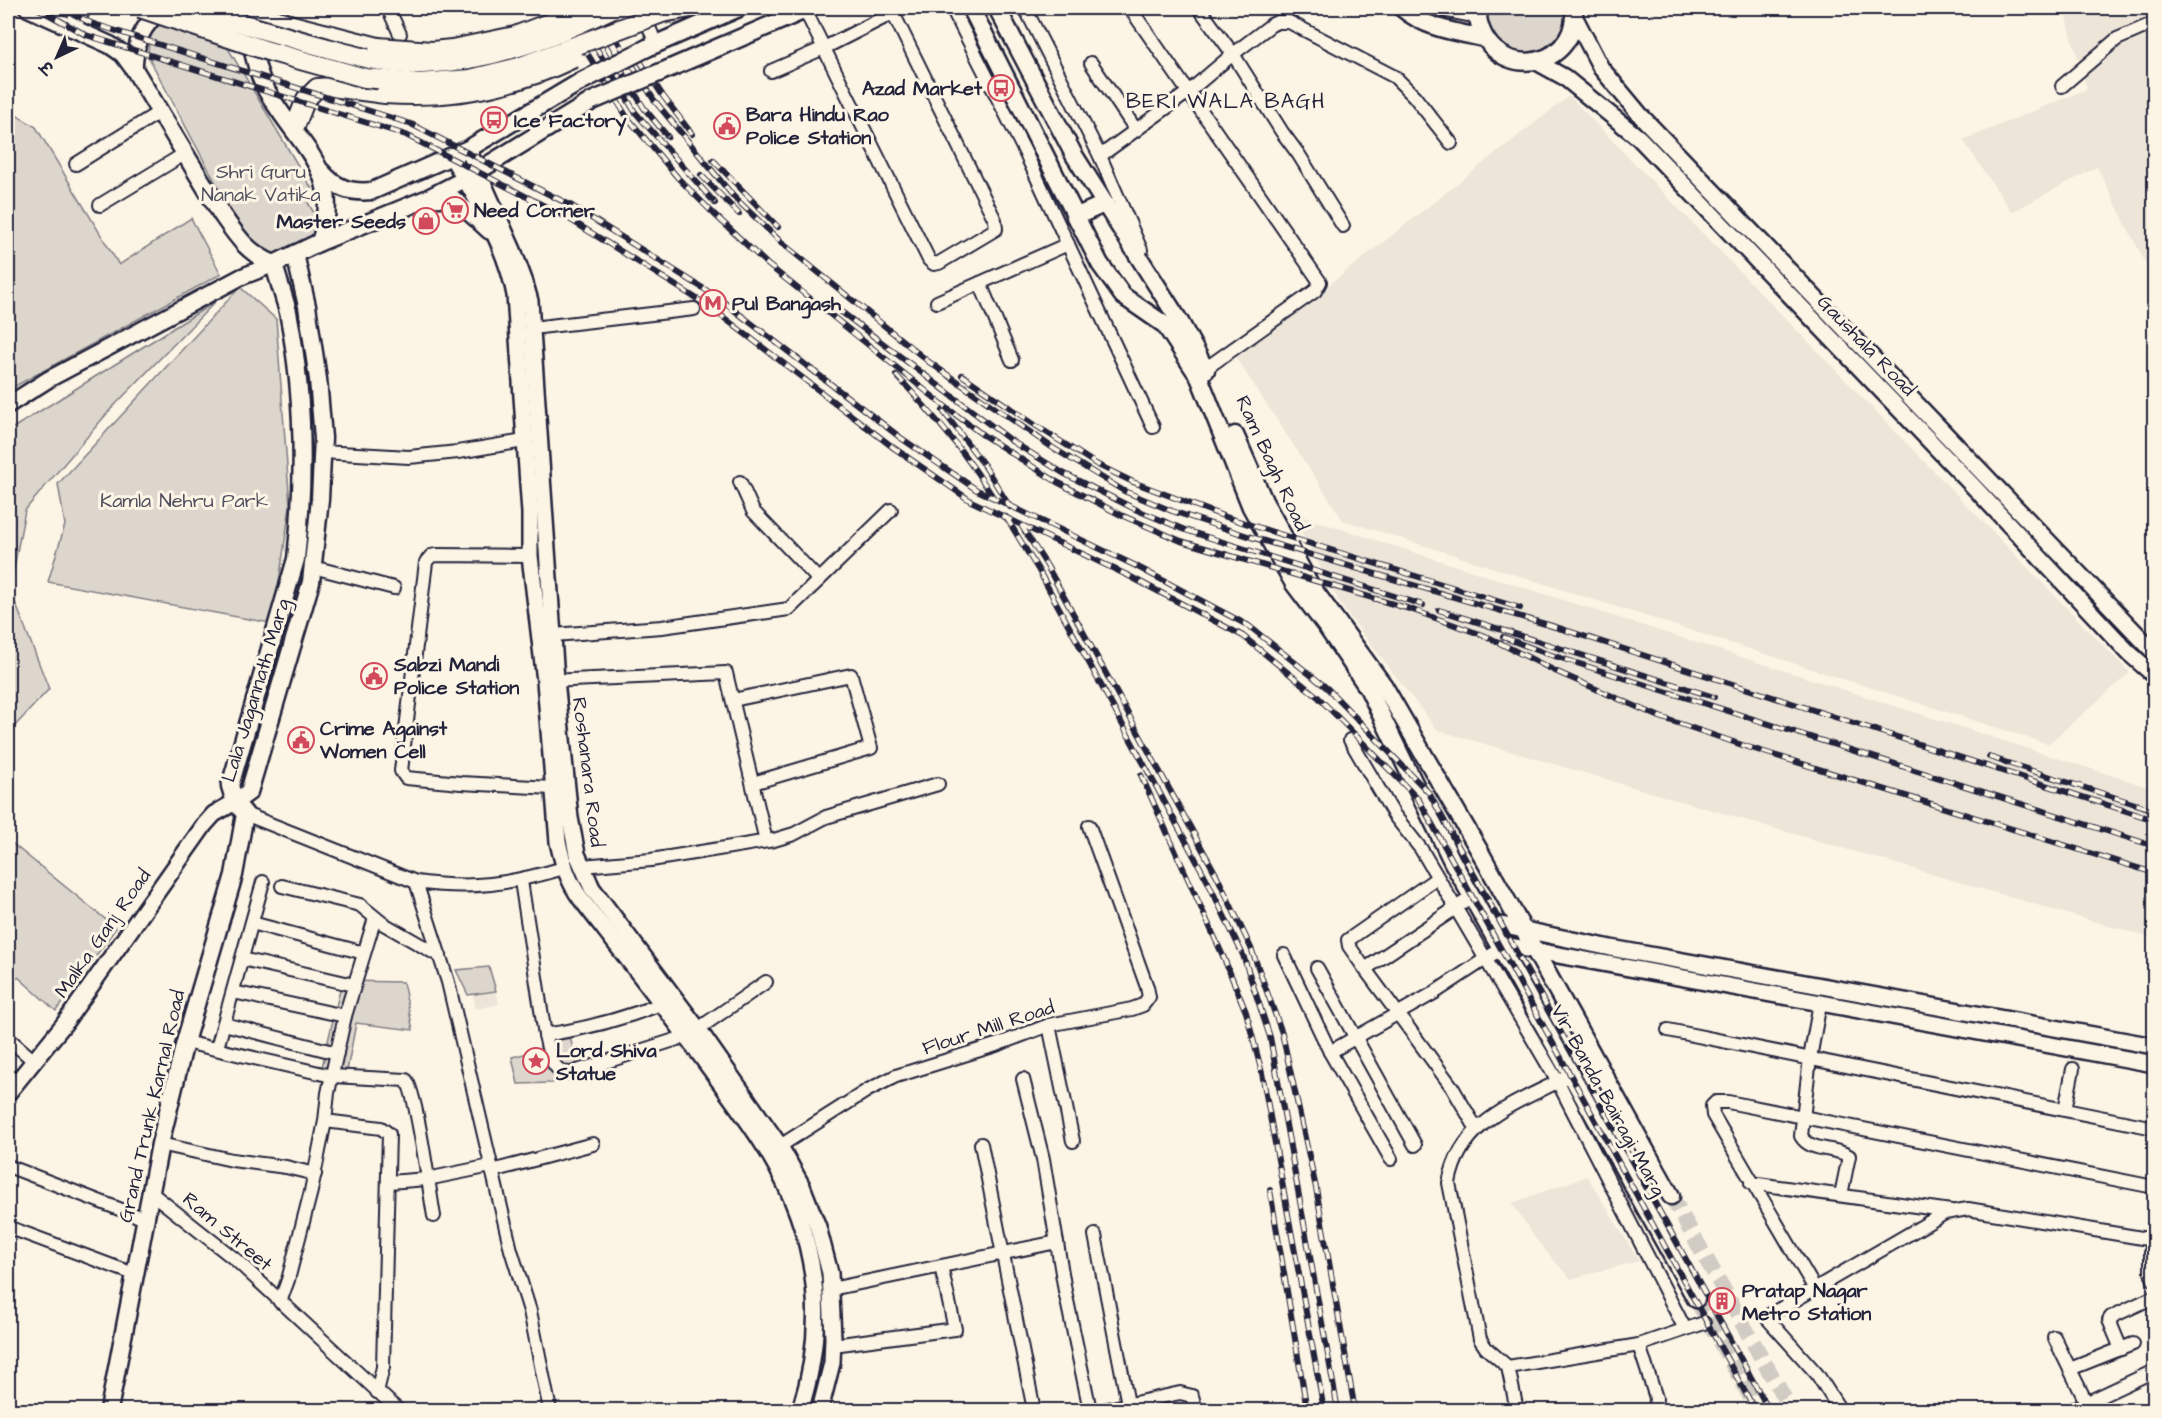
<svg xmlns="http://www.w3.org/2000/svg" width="2162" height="1418" font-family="'Architects Daughter','Playpen Sans Deva',sans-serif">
<rect width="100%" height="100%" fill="#fcf5e5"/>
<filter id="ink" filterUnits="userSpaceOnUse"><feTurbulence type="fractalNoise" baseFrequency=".0167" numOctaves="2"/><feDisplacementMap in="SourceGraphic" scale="12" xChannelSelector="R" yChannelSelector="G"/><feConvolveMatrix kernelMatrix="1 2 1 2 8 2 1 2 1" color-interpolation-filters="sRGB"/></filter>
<g filter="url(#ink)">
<g fill="#ece5d8">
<path d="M2088,8H2154V280L2097,167L2012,212L1963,140L2087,89L2066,17Z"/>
<path d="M1569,96L2130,673L2048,744L1343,520L1236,358Z"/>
<path d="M1291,513L2154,789V939L1437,730L1341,605Z"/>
<path d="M496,991L499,1004L476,1009L473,994Z"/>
<path d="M1587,1176L1639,1261L1570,1279L1535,1238L1512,1203Z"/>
</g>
<g fill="#dcd6cc" stroke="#7f7c84" stroke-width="1.5">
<path d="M179,8L194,11L216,28L312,189L303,194L314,213L323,209L316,233L310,241L278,255H268L248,243L148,56C148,31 158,19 179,8Z"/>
<path d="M660,8H716L673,26L671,22L667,24Z"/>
<path d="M1485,8H1566C1568,49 1515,71 1492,35C1488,28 1487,16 1485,8Z"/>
<path d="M8,110L36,127L119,265L191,218L221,274L8,390Z"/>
<path d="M240,287L276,319L290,506L277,596L270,623L48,582L65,525L58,484Z"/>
<path d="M215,302L110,410L25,510L10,589L49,689L14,727L8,721V431Z"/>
<path d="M8,840L116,928L56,1011L18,977L8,988Z"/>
<path d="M489,967L496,991L468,995L456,970Z"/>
<path d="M342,981L403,982L413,1030L356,1023L346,1076L322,1067Z"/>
<path d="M570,1037L580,1076L552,1083L518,1084L512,1057L540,1050V1040Z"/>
</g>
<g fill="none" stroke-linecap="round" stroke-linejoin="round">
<g stroke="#d0cbc3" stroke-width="16" stroke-dasharray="16 8" stroke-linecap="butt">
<path d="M1671,1196L1791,1410"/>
<path d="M1696,1299L1758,1410"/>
</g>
<defs>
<g id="minor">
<path d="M388,8L400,34"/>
<path d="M641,8L656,44"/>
<path d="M952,8L1025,152L1153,427"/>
<path d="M1025,8L1100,156L1141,250"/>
<path d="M1130,8L1320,282L1315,291L1205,369"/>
<path d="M1199,8L1233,54L1282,132L1299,155L1343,226"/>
<path d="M1091,63L1136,130"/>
<path d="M771,71L824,48L893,13L995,220L996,229L939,263L934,264L929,260L805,10"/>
<path d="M2062,86L2117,39L2154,23"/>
<path d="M1100,156L1187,93L1233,54L1271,25L1277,22H1289L1395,77L1414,96L1451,143"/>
<path d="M76,164L161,111"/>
<path d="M100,205L186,153"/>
<path d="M980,283L1012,360"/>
<path d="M937,302L1068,244"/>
<path d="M532,328L694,309"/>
<path d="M322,452L409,457L458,452L524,441"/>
<path d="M740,482L753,511L819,580"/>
<path d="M530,556L436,555L431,556L426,562L401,771L406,778L461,783L552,788"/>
<path d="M313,567L394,588"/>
<path d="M553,635L662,627L789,609L891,510"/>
<path d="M549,681L726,673L766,841"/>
<path d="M733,700L851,675L871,748L753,783"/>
<path d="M1350,740L1394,815L1421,849L1558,1082L1685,1329"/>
<path d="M245,814L416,882"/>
<path d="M582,866L651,860L774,840L794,834L826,817L938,784"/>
<path d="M1437,878L1348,940L1349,946L1365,969L1472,897"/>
<path d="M521,881L545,1035C549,1051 551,1074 571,1073L687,1036"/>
<path d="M282,886L360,905L382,923L440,956"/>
<path d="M252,923L364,953"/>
<path d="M1284,955L1330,1052L1391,1159"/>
<path d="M242,959L354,985"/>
<path d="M1317,968L1415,1145"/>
<path d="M1365,969L1452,1087L1476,1128"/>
<path d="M233,992L345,1016"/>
<path d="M1820,1003L1810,1058L1801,1136C1810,1152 1835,1147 1849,1156L1841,1195"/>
<path d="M224,1024L337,1053"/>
<path d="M1049,1025L1073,1141"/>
<path d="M698,1029L766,982"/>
<path d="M1668,1030L2154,1128"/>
<path d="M545,1035C585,1029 623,1019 661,1004"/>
<path d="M8,1038L34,1061"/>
<path d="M185,1042L332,1076L406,1080C416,1090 430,1194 434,1216"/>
<path d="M217,1048L263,882"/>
<path d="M1330,1052L1434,993L1493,954"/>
<path d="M1023,1079L1043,1159L1065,1291L1090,1410"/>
<path d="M2065,1110L2073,1069"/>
<path d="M325,1121L381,1128L389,1134L383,1367L377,1392"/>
<path d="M160,1144L232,1160L286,1167L315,1174"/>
<path d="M981,1144L1034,1410"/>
<path d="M780,1146L868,1090L896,1076L996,1045L1049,1025L1132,1009L1143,1005L1149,997L1147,987L1089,826"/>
<path d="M8,1166L145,1219"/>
<path d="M492,1171L593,1144"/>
<path d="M389,1182L427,1179L491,1166"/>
<path d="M1751,1183L1951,1211"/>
<path d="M150,1192L236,1260L398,1410"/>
<path d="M8,1227L134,1274"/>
<path d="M1095,1235L1128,1404"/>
<path d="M2151,1251V1272L2154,1280"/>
<path d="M831,1289L1057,1242"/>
<path d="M1815,1289L1713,1115L1712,1106L1716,1102H1728L2154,1187"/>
<path d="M280,1302L288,1280L311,1191L325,1121L328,1093L345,1016L375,918"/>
<path d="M2054,1337L2090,1410"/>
<path d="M833,1345L955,1329L941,1266"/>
<path d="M2121,1349L2109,1320L2111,1317L2154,1297"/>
<path d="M1508,1367L1639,1345"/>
<path d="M2070,1369L2133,1344"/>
<path d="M550,1410L530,1311L511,1250L448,982L416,882C473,890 509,884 564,868"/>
<path d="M1103,1410L1180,1393L1192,1396L1196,1410"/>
<path d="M1517,1410L1508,1367L1486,1348L1480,1339L1449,1183C1460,1121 1515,1104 1565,1078"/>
<path d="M1655,1410L1656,1398L1639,1345L1704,1323"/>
<path d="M1840,1410L1817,1374L1766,1317L1945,1213L1968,1209L2154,1240"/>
<path d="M2071,1410L2154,1371"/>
</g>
<g id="tertiary">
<path d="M1574,16L1601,68L1641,116L2154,652"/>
<path d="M1535,61L1564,77L1639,138L1973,486L2129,653L2154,675"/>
<path d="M134,69C136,39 141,28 163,8"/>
<path d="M468,149L513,250L524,280L530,301L556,680L570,818L577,854L592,888L698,1029L780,1146L802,1186L818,1227L830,1273L833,1338L832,1363L820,1410"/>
<path d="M452,157C477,199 506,246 515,295L530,513V556L545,681L558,842C563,864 568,881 581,899C626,957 671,1014 714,1074C732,1099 752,1125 768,1152C817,1234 829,1320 800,1410"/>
<path d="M427,199L453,198L489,231"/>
<path d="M8,405L49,379L241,277L274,264"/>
<path d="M1486,922L1611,948L2154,1046"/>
<path d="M1498,944L2154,1064"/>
<path d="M8,1093L64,1024L205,824L214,814L235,802"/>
</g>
<g id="secondary">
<path d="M28,8L110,45L123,54L134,69L222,215C238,238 248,253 274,264L320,242L426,199L465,179L592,101"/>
<path d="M971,8L1100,264L1123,296L1165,325L1199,377L1251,507L1294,584L1328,629L1368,688L1452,861L1696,1299"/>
<path d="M997,8L1074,155L1180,322L1206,370"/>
<path d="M1402,8C1425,28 1455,32 1484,38"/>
<path d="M1477,8C1481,84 1579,75 1574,8"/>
<path d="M72,28L82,8"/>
<path d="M249,35C254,55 258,78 270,96C301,148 344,173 320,242"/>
<path d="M647,48L739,8"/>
<path d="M661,72L810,8"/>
<path d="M321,171C335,188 350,193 372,191L468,149L580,82"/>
<path d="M1075,217L1104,204"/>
<path d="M1235,435L1264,501L1311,586L1384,686L1479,850L1671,1196"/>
<path d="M235,802L249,792L311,582L320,499L323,438L318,379L307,306L295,254"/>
<path d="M109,1410L160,1144L185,1042L234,875L245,814L235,802L230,786L296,559C305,477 304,393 288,312C284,296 278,280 274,264"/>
</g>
<g id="primary">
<path d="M243,8L292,25L378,47"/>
<path d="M1447,8L1478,14"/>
<path d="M294,129L306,99L317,88L332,87L385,94"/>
</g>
</defs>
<use href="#minor" stroke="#22223b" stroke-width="16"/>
<use href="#tertiary" stroke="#22223b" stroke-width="20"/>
<use href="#secondary" stroke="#22223b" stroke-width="21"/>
<use href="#primary" stroke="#22223b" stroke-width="22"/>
<use href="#minor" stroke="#fcf5e5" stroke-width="12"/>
<use href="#tertiary" stroke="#fcf5e5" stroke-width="15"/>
<use href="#secondary" stroke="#fcf5e5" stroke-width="16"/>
<use href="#primary" stroke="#fcf5e5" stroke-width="18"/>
<defs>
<g id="rail">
<path d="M37,8L86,35L406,135L566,217L710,307L894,448L971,501L1129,576L1243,636L1318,697L1419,800L1755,1410"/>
<path d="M62,8L91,23L411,124L572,206L717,297L901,438L977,490L1134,565L1249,626L1327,688L1429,793L1769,1410"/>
<path d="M559,8L627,117L678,178L714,214L767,264L951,411L983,435L1057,482L1121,515L1181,541L1413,610L1488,637L1555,671L1660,717L1748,747L2154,873"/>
<path d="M572,8L635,112L715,203"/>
<path d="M583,8L644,108L668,137"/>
<path d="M597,8L654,100L734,197L782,243L929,362L1053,448L1124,491L1172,511L1251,537L1562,629L2154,820"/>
<path d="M638,58L663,96L692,134"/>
<path d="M713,160L778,227"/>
<path d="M701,175L739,214"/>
<path d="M835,307L1013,442L1063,473L1137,510L1185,530L1423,605"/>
<path d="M896,375C932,413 965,452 993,497"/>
<path d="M962,375L1035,425L1096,464L1133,482L1223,516L1295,539L1520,608"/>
<path d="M943,411L984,465L1010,507"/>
<path d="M1006,517L1039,571L1207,880L1243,955L1270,1037L1338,1410"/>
<path d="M1021,525L1047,566L1217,876L1251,948L1282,1033L1316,1188L1355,1410"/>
<path d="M1439,610L1714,697"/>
<path d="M1503,637L1545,653L2154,846"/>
<path d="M1989,757L2154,810"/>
<path d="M1141,775L1223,956L1246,1012L1262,1073L1324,1410"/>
<path d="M1270,1190L1307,1410"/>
</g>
</defs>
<use href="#rail" stroke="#22223b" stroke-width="6"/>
<use href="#rail" stroke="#fcf5e5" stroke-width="4" stroke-dasharray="11" stroke-linecap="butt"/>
<defs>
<g id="secondary-bridge">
<path d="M580,82L647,48"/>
<path d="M592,101L661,72"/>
</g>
<g id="primary-bridge">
<path d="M140,8L268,51L365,78L419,83L470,79L519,67L662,13L691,8"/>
<path d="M189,8C234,21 279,35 324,47C356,56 389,66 423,64C492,62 552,37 613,8"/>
<path d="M378,47L432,51L452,49L515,36L554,21L582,17"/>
<path d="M385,94C451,99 514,87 574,58"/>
</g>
</defs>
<use href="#secondary-bridge" stroke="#22223b" stroke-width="21" stroke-linecap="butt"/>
<use href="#primary-bridge" stroke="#22223b" stroke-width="22" stroke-linecap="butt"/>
<use href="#secondary-bridge" stroke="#fcf5e5" stroke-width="16"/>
<use href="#primary-bridge" stroke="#fcf5e5" stroke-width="18"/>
</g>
</g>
<defs>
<symbol id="bus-ring" viewBox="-11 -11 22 22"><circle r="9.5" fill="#fcf5e5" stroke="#d1495b" stroke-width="1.5"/><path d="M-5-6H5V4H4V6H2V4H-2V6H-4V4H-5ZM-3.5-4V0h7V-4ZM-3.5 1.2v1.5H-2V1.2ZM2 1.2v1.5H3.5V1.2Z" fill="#d1495b"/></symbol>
<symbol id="civic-ring" viewBox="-11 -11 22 22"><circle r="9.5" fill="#fcf5e5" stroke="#d1495b" stroke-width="1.5"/><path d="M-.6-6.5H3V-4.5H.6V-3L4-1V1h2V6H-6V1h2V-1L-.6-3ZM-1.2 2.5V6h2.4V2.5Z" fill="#d1495b"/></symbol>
<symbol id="supermarket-ring" viewBox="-11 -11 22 22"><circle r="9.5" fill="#fcf5e5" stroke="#d1495b" stroke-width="1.5"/><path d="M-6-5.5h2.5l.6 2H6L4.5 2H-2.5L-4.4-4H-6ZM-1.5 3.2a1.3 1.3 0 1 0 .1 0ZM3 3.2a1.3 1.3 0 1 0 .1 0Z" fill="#d1495b"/></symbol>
<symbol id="shop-ring" viewBox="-11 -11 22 22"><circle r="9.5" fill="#fcf5e5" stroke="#d1495b" stroke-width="1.5"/><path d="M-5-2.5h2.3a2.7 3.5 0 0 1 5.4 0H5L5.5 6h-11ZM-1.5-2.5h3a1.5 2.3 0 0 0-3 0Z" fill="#d1495b"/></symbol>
<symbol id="metro-ring" viewBox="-11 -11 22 22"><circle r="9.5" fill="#fcf5e5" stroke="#d1495b" stroke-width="1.5"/><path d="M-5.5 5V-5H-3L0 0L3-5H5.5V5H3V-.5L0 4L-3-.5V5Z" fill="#d1495b"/></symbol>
<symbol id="sight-ring" viewBox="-11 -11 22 22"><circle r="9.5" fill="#fcf5e5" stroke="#d1495b" stroke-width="1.5"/><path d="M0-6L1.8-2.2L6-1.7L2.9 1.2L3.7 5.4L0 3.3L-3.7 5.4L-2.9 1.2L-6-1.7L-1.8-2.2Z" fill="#d1495b"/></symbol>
<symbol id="building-ring" viewBox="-11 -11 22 22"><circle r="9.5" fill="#fcf5e5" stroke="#d1495b" stroke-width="1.5"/><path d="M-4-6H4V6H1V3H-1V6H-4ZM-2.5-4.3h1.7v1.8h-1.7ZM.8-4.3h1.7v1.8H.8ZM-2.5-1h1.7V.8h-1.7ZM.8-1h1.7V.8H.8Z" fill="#d1495b"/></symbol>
</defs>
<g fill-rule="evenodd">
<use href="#bus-ring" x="986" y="73" width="30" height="30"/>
<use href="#bus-ring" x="479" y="105" width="30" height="30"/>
<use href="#civic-ring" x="712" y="111" width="30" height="30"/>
<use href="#supermarket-ring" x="440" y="195" width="30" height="30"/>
<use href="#shop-ring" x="411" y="206" width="30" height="30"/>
<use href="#metro-ring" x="698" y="288" width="30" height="30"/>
<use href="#civic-ring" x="359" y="661" width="30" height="30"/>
<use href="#civic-ring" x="286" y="725" width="30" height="30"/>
<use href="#sight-ring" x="521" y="1046" width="30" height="30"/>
<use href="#building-ring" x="1707" y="1286" width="30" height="30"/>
</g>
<g text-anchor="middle" stroke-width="6" stroke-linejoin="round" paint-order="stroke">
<g font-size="20" font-weight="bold" fill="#22223b" stroke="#fcf5e5" text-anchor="start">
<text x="982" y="95" text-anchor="end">Azad Market</text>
<text x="746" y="121">Bara Hindu Rao<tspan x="746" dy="23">Police Station</tspan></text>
<text x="514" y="127">Ice Factory</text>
<text x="474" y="217">Need Corner</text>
<text x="406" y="228" text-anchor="end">Master Seeds</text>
<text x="732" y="310">Pul Bangash</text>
<text x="394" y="671">Sabzi Mandi<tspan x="394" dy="23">Police Station</tspan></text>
<text x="320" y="735">Crime Against<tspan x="320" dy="23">Women Cell</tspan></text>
<text x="556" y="1057">Lord Shiva<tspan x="556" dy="23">Statue</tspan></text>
<text x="1742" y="1297">Pratap Nagar<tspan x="1742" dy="23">Metro Station</tspan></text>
</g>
<g font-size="20" fill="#504f5f" stroke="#fcf5e5">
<text x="261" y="178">Shri Guru<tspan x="261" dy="23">Nanak Vatika</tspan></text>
<text x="184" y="507">Kamla Nehru Park</text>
</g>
<g font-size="20" fill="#22223b" stroke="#fcf5e5">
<text transform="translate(1867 345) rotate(46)" y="7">Gaushala Road</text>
<text transform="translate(1273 463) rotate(65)" y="7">Ram Bagh Road</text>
<text transform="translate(255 690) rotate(-73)" y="7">Lala Jagannath Marg</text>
<text transform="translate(589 772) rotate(83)" y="7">Roshanara Road</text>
<text transform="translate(102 933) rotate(-55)" y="7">Malka Ganj Road</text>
<text transform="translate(988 1027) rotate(-18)" y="7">Flour Mill Road</text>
<text transform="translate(1609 1100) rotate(61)" y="7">Vir Banda Bairagi Marg</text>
<text transform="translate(151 1106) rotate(-77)" y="7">Grand Trunk Karnal Road</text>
<text transform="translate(228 1231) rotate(40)" y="7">Ram Street</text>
</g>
<g font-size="21" letter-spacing="1.5" fill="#22223b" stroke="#fcf5e5">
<text x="1226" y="108">BERI WALA BAGH</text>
</g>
</g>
<rect width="2162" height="1418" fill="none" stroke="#fcf5e5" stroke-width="30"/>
<rect x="15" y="15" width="2132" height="1388" fill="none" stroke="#22223b" stroke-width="2" filter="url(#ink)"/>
<g transform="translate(57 57) rotate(224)" stroke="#fcf5e5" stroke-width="4.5" paint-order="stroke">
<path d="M0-4.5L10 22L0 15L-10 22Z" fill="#22223b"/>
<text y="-9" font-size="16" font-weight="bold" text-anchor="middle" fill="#22223b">उ</text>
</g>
</svg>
